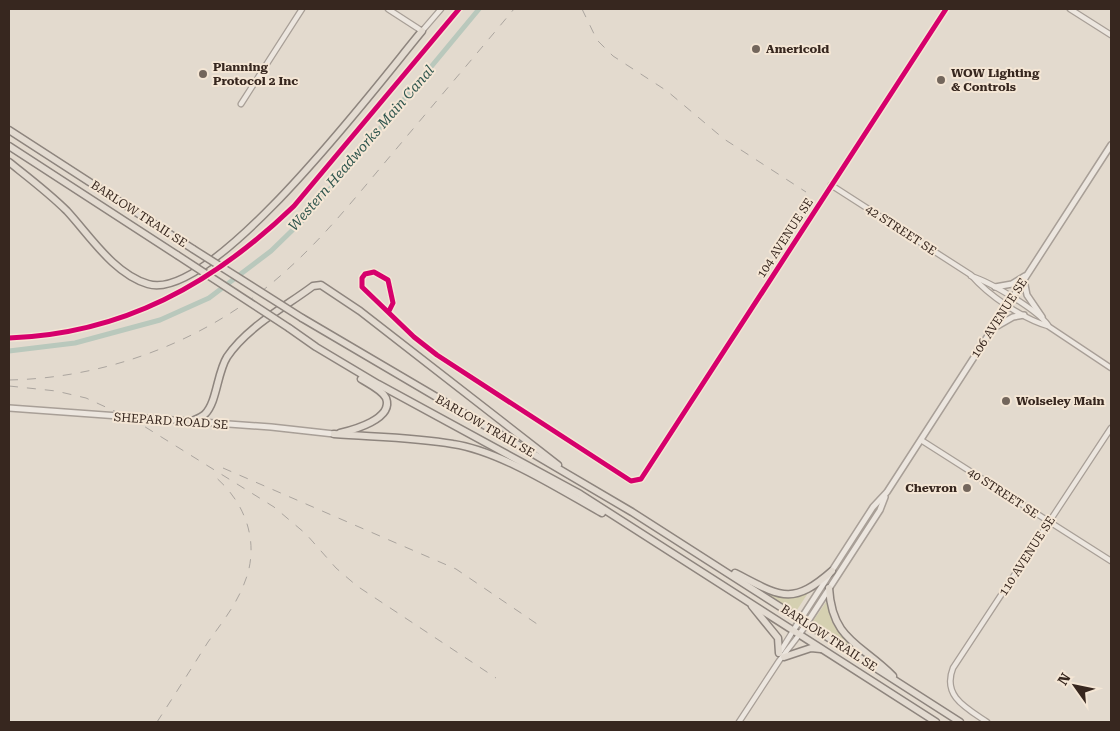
<svg xmlns="http://www.w3.org/2000/svg" width="1120" height="731" font-family="'Roboto Serif',serif">
<rect width="100%" height="100%" fill="#e3dace"/>
<g fill="#d5d0b1">
<path d="M808,593L795,613L768,596L769,594L790,598Z"/>
<path d="M826,602L833,624L850,644L849,646L813,625V621Z"/>
</g>
<g fill="none" stroke-linecap="round" stroke-linejoin="round">
<path stroke="#b9c8bc" stroke-width="5" d="M9,351L75,343L160,320L209,298L271,251L309,214L479,9"/>
<defs>
<g id="minor">
<path d="M388,9L422,31L441,9"/>
<path d="M1070,9L1111,35"/>
<path d="M241,104L302,9"/>
<path d="M831,185L971,275C988,295 1023,319 1048,326L1111,368"/>
<path d="M971,276C990,282 1036,309 1048,325"/>
<path d="M389,311L393,303L388,280L374,272L365,274L362,278V287L414,337L437,355L631,481L641,479L946,9"/>
<path d="M921,440L1111,561"/>
<path d="M780,652L793,631"/>
<path d="M739,722L779,661L799,635"/>
<path d="M987,722C966,708 942,696 953,668L1111,428"/>
</g>
<g id="tertiary">
<path d="M1024,280L1027,295L1042,317"/>
<path d="M995,287L1012,284L1025,276"/>
<path d="M992,329L1013,317L1024,315"/>
<path d="M9,408L271,427L334,434"/>
<path d="M793,631L873,507L887,492L1111,145"/>
<path d="M799,635L880,510L885,497"/>
</g>
<g id="primary">
<path d="M9,130L193,249"/>
<path d="M9,146L177,255"/>
<path d="M9,162C29,178 49,193 67,211C90,236 114,274 148,284C213,304 381,80 422,31"/>
<path d="M302,318L632,512L960,722"/>
<path d="M289,328L316,347L378,384L580,494L936,722"/>
<path d="M188,423C193,420 201,418 205,414C217,402 217,373 227,357C247,327 285,307 313,286L321,285L360,311L558,465"/>
<path d="M340,433C353,430 394,419 386,398C382,390 369,384 361,379"/>
<path d="M334,434C373,437 414,437 453,444C500,451 559,489 602,513"/>
<path d="M735,573C780,596 791,607 832,571"/>
<path d="M829,588C832,640 860,643 893,676"/>
<path d="M752,606L778,638L779,653"/>
<path d="M784,657L811,648L821,649"/>
</g>
</defs>
<use href="#minor" stroke="#a89f97" stroke-width="7"/>
<use href="#tertiary" stroke="#a89f97" stroke-width="8"/>
<use href="#primary" stroke="#8e857e" stroke-width="9"/>
<use href="#minor" stroke="#ece6df" stroke-width="4.5"/>
<use href="#tertiary" stroke="#ece6df" stroke-width="5"/>
<use href="#primary" stroke="#e3dbd1" stroke-width="6"/>
<g stroke="#aba59f" stroke-width="1" stroke-dasharray="9 9" stroke-linecap="butt">
<path d="M582,9L597,40L613,56L667,91L724,139L806,192"/>
<path d="M9,380C111,378 213,338 288,269C327,234 359,193 392,154C433,105 474,57 514,9"/>
<path d="M9,386L56,391L86,398L134,420L274,507L306,534L336,568L357,586L496,678"/>
<path d="M223,468L456,569L540,626"/>
<path d="M157,722C174,696 191,669 208,642C221,624 236,605 244,584C261,544 246,502 213,475"/>
</g>
<defs>
<g id="primary-bridge">
<path d="M193,249L302,318"/>
<path d="M177,255L289,328"/>
</g>
</defs>
<use href="#primary-bridge" stroke="#8e857e" stroke-width="9" stroke-linecap="butt"/>
<use href="#primary-bridge" stroke="#e3dbd1" stroke-width="6"/>
<defs>
<g id="cycleway">
<path d="M389,311L393,303L388,280L374,272L365,274L362,278V287L414,337L437,355L631,481L641,479L946,9"/>
<path d="M9,338C123,334 213,284 294,206L459,9"/>
</g>
</defs>
<use href="#cycleway" stroke="#f4e6d5" stroke-width="8"/>
<use href="#cycleway" stroke="#d6006c" stroke-width="5"/>
</g>
<g fill="#73665c" stroke="#f4e6d5" stroke-width="2">
<circle cx="756" cy="49" r="5"/>
<circle cx="203" cy="74" r="5"/>
<circle cx="941" cy="80" r="5"/>
<circle cx="1006" cy="401" r="5"/>
<circle cx="967" cy="488" r="5"/>
</g>
<g text-anchor="middle" stroke-width="4" stroke-linejoin="round" paint-order="stroke">
<g font-size="12" font-weight="bold" fill="#37271f" stroke="#f4e6d5" text-anchor="start">
<text x="766" y="53">Americold</text>
<text x="213" y="71">Planning<tspan x="213" dy="14">Protocol 2 Inc</tspan></text>
<text x="951" y="77">WOW Lighting<tspan x="951" dy="14">&amp; Controls</tspan></text>
<text x="1016" y="405">Wolseley Main</text>
<text x="957" y="492" text-anchor="end">Chevron</text>
</g>
<g font-size="12" fill="#37271f" stroke="#f4e6d5">
<text transform="translate(139 214) rotate(33)" y="4">BARLOW TRAIL SE</text>
<text transform="translate(901 230) rotate(33)" y="4">42 STREET SE</text>
<text transform="translate(785 238) rotate(-57)" y="4">104 AVENUE SE</text>
<text transform="translate(999 318) rotate(-57)" y="4">106 AVENUE SE</text>
<text transform="translate(171 421) rotate(4)" y="4">SHEPARD ROAD SE</text>
<text transform="translate(485 426) rotate(30)" y="4">BARLOW TRAIL SE</text>
<text transform="translate(1003 493) rotate(33)" y="4">40 STREET SE</text>
<text transform="translate(1027 556) rotate(-57)" y="4">110 AVENUE SE</text>
<text transform="translate(829 638) rotate(33)" y="4">BARLOW TRAIL SE</text>
</g>
<g font-size="14" font-style="italic" fill="#2f564e" stroke="#f4e6d5">
<text transform="translate(361 148) rotate(-49)" y="5">Western Headworks Main Canal</text>
</g>
</g>
<rect width="1120" height="731" fill="none" stroke="#37271f" stroke-width="20"/>
<g transform="translate(1075 686) rotate(303)" stroke="#f4e6d5" stroke-width="4" paint-order="stroke">
<path d="M0-4L9 19L0 12L-9 19Z" fill="#37271f"/>
<text y="-8" font-size="14" font-weight="bold" text-anchor="middle" fill="#37271f">N</text>
</g>
</svg>
